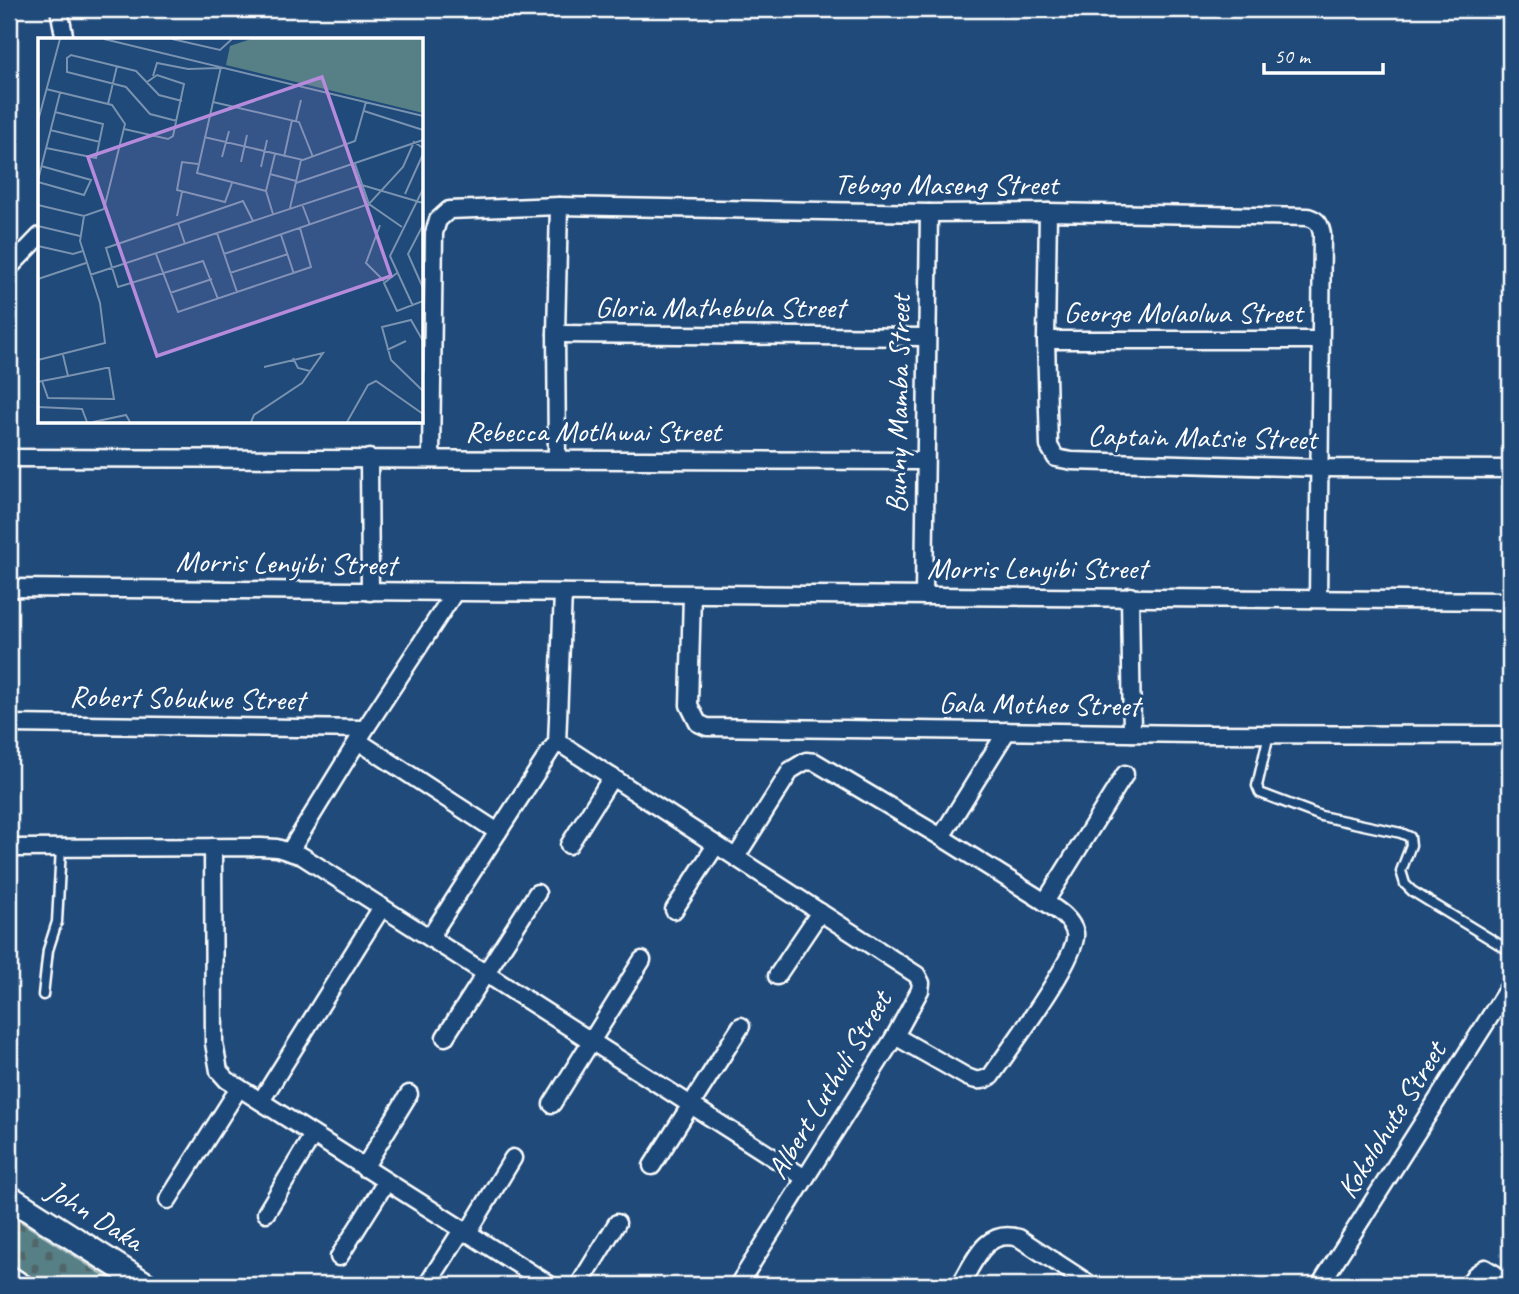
<svg xmlns="http://www.w3.org/2000/svg" width="1519" height="1294" font-family="Caveat,sans-serif">
<defs>
<pattern id="cemetery-stones" width="16" height="16" patternUnits="userSpaceOnUse" patternTransform="scale(1.75)"><rect width="16" height="16" fill="#567f86"/><path d="M2 7V4a2 2 0 0 1 4 0v3zM10 15v-3a2 2 0 0 1 4 0v3z" fill="#516669"/></pattern>
</defs>
<rect width="100%" height="100%" fill="#1f4a7a"/>
<filter id="ink" filterUnits="userSpaceOnUse"><feTurbulence type="fractalNoise" baseFrequency=".0143" numOctaves="2"/><feDisplacementMap in="SourceGraphic" scale="14" xChannelSelector="R" yChannelSelector="G"/><feConvolveMatrix kernelMatrix="1 2 1 2 8 2 1 2 1" color-interpolation-filters="sRGB"/></filter>
<g filter="url(#ink)">
<path fill="url(#cemetery-stones)" stroke="#aabfc2" stroke-width="2" d="M9,1214L119,1285H9Z"/>
<g fill="none" stroke-linecap="round" stroke-linejoin="round">
<defs>
<g id="lane">
<path d="M1269,734L1257,786L1260,793L1321,816L1401,833L1410,837L1411,845L1401,871L1405,884L1412,891L1510,951"/>
<path d="M43,995L48,950L57,922L61,848"/>
<path d="M9,1269L33,1285"/>
</g>
<g id="street">
<path d="M59,9L65,40"/>
<path d="M1048,212L1046,340L1049,446L1056,458L1072,461L1320,468L1510,469"/>
<path d="M9,268L40,236"/>
<path d="M556,334L926,337"/>
<path d="M1046,340H1320"/>
<path d="M9,458L925,461"/>
<path d="M369,458L370,592"/>
<path d="M431,458L434,233L438,220L449,210L559,206L929,213L1048,212L1308,217C1318,220 1320,224 1322,234L1318,598"/>
<path d="M557,458L556,334L559,206"/>
<path d="M9,588L1510,601"/>
<path d="M692,595L689,705L698,723L707,727L1193,734L1510,735"/>
<path d="M924,596L929,213"/>
<path d="M1130,596L1132,733"/>
<path d="M9,724L365,729"/>
<path d="M358,741L498,832"/>
<path d="M557,744L563,593"/>
<path d="M941,837L1007,731"/>
<path d="M569,845L612,777"/>
<path d="M213,847L214,1043L219,1071L227,1080L550,1285"/>
<path d="M9,848L261,847L277,848L302,856L805,1178"/>
<path d="M290,851L365,729L454,593"/>
<path d="M736,857L791,770L806,761L815,762L941,837L1045,902C1057,910 1071,918 1075,933C1080,956 1007,1052 991,1076C982,1082 976,1081 967,1077L895,1036"/>
<path d="M1045,902L1125,774"/>
<path d="M674,910L716,845"/>
<path d="M430,937L553,747L557,744L564,746L917,975L921,983L920,990L895,1036L738,1285"/>
<path d="M777,976L820,912"/>
<path d="M445,1037L537,893"/>
<path d="M261,1101L382,907"/>
<path d="M552,1104L642,960"/>
<path d="M652,1166L741,1026"/>
<path d="M364,1168L409,1094"/>
<path d="M168,1200L239,1088"/>
<path d="M266,1213L313,1135"/>
<path d="M467,1234L513,1158"/>
<path d="M339,1257L386,1182"/>
<path d="M427,1285L462,1230"/>
<path d="M579,1285L617,1223"/>
<path d="M960,1285C975,1261 985,1228 1019,1238L1091,1285"/>
<path d="M1320,1285L1510,985"/>
<path d="M1468,1285L1475,1275L1485,1268L1510,1283"/>
</g>
<path id="secondary" d="M9,1197L147,1285"/>
</defs>
<use href="#lane" stroke="#fff" stroke-width="13"/>
<use href="#street" stroke="#fff" stroke-width="21"/>
<use href="#secondary" stroke="#fff" stroke-width="28"/>
<use href="#lane" stroke="#1f4a7a" stroke-width="8"/>
<use href="#street" stroke="#1f4a7a" stroke-width="16"/>
<use href="#secondary" stroke="#1f4a7a" stroke-width="23"/>
</g>
</g>
<g text-anchor="middle" stroke-width="6" stroke-linejoin="round" paint-order="stroke">
<g font-size="30" fill="#fff" stroke="#1f4a7a">
<text x="946" y="194">Tebogo Maseng Street</text>
<text x="720" y="317">Gloria Mathebula Street</text>
<text x="1183" y="322">George Molaolwa Street</text>
<text transform="translate(898 404) rotate(-89)" y="10">Bunny Mamba Street</text>
<text x="593" y="441">Rebecca Motlhwai Street</text>
<text transform="translate(1202 437) rotate(1)" y="10">Captain Matsie Street</text>
<text transform="translate(286 563) rotate(1)" y="10">Morris Lenyibi Street</text>
<text x="1037" y="578">Morris Lenyibi Street</text>
<text transform="translate(187 698) rotate(1)" y="10">Robert Sobukwe Street</text>
<text transform="translate(1039 704) rotate(1)" y="10">Gala Motheo Street</text>
<text transform="translate(829 1085) rotate(-59)" y="10">Albert Luthuli Street</text>
<text transform="translate(1391 1120) rotate(-58)" y="10">Kokolohute Street</text>
<text transform="translate(95 1215) rotate(32)" y="10">John Daka</text>
</g>
</g>
<g transform="translate(38 38)">
<rect width="385" height="385" fill="#1f4a7a"/>
<path d="M213,1H385V75L188,27L192,8Z" fill="#567f86"/>
<path fill="none" stroke="#7992af" stroke-width="2" d="M66,1L385,78M134,1L182,12L194,1M183,29L159,135L228,153L237,116M115,38L119,25L150,31L182,30M175,64L261,84L275,119M70,66L79,28M326,73L385,92M0,83L22,1M139,83L112,76L88,49L29,34V20L33,17L98,33L121,57L144,63M258,83L263,62M86,91L130,101L135,98L146,46L119,37L109,44M12,92L62,104M166,99L265,122L317,103L328,64M8,110L58,120L65,86L17,74M184,119L191,93M246,119L254,82M203,124L209,97M160,126L144,124L139,152L187,164L194,145M317,126L331,166L364,189M223,129L229,102M232,136L258,143M0,142L22,55M0,144L46,157L53,142L3,128M258,145L385,102M228,153L235,176M367,156L385,116M264,166L272,187M0,167L46,178L66,171L87,86L74,67L8,51M252,170L263,122M139,178L144,154M140,185L147,206M342,187L328,225L346,243M385,187L370,216L385,250M0,188L42,198M179,195L199,254M243,197L256,236M0,208L35,216L45,213M118,216L140,274L273,229L262,190M186,216L331,166L365,129L376,104L385,110M192,235L250,216M359,235L346,245L359,273L385,263M52,237L324,147L385,165M0,241L48,225M132,255L174,241M180,261L165,223L80,249L68,210L205,163L215,183M375,268L352,218L385,151M385,303L373,282L344,289L353,322L385,353M349,312L368,303M25,317L30,338M255,320L260,330L272,333M0,322L67,305L62,265L42,203L46,178M0,344L4,343L30,338L68,330H71L76,361L10,360L4,343M0,369L44,371L49,384M55,384L88,377L92,384M213,384L216,377L264,345L285,315L226,329M309,384L330,347L338,343L385,376"/>
<path fill="#b68bdc" fill-opacity="0.15" stroke="#b68bdc" stroke-width="3.5" d="M284,39L353,238L119,318L50,119Z"/>
<rect width="385" height="385" fill="none" stroke="#fff" stroke-width="3.5"/>
</g>
<rect width="1519" height="1294" fill="none" stroke="#1f4a7a" stroke-width="35"/>
<rect x="18" y="18" width="1484" height="1259" fill="none" stroke="#fff" stroke-width="2.5" filter="url(#ink)"/>
<path d="M1264 63v10h119v-10" fill="none" stroke="#ffffff" stroke-width="3.5"/>
<text x="1274" y="63" font-size="21" fill="#ffffff" stroke="#1f4a7a" stroke-width="5" paint-order="stroke">50 m</text>
</svg>
